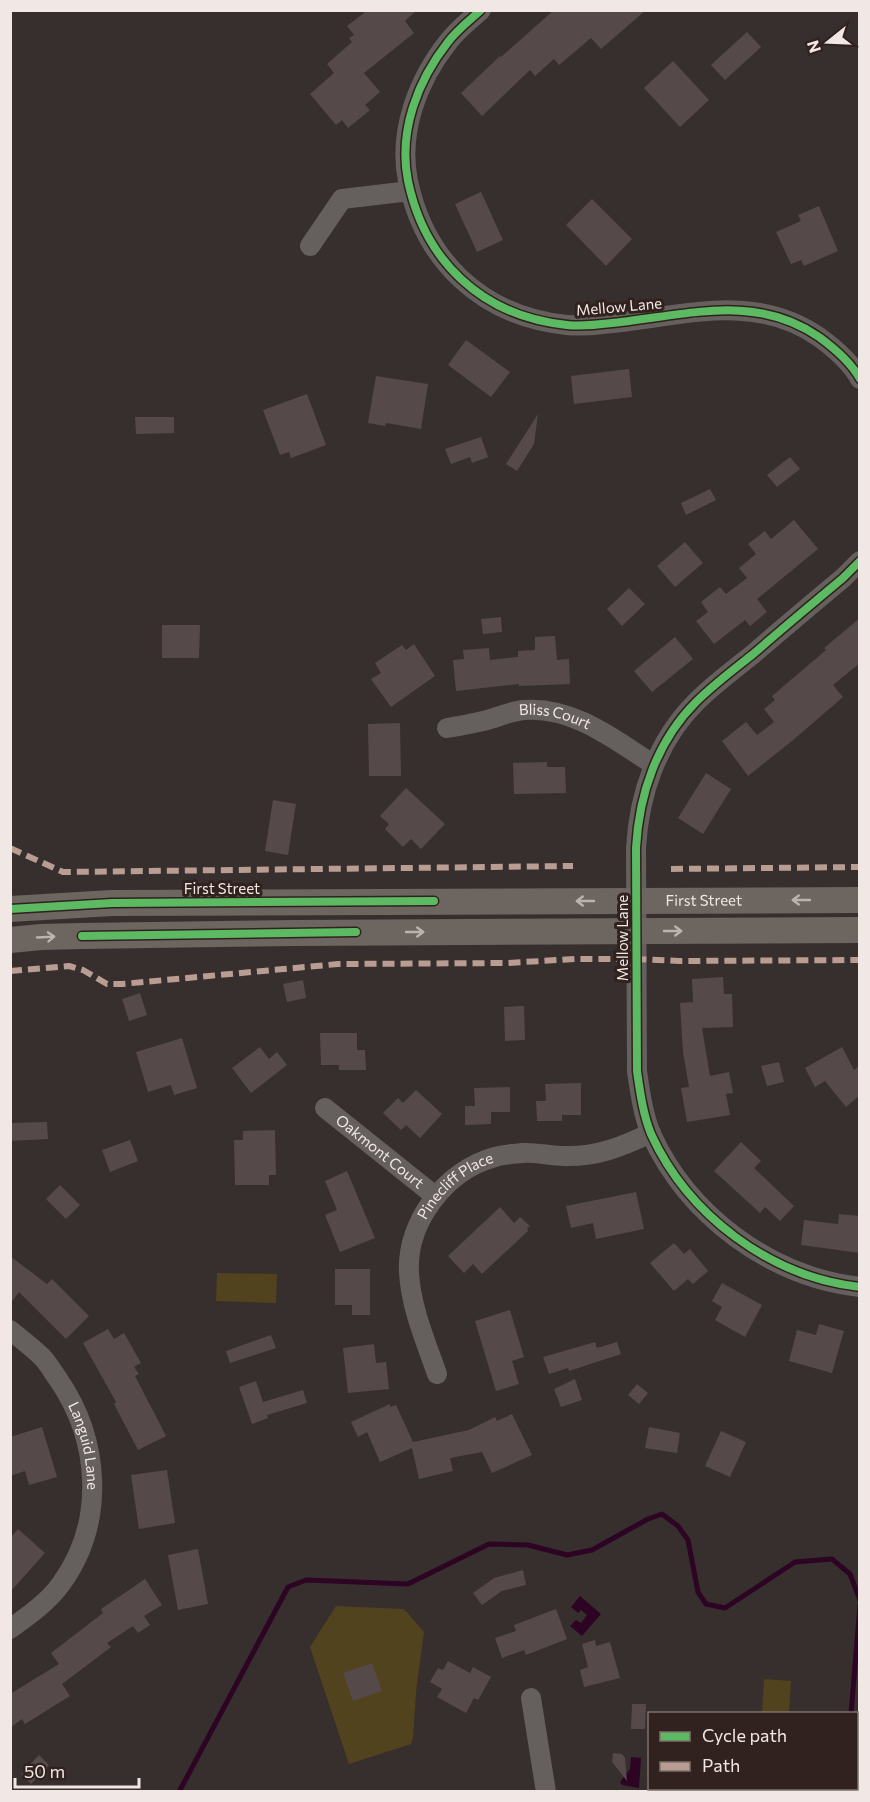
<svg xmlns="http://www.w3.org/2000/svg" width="870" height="1802" font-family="Commissioner,sans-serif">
<rect width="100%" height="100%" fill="#372f2d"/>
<g fill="#51431e">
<path d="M217,1273L277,1274L276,1303L216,1301Z"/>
<path d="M336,1606L404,1609L424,1632L416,1692L413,1738L411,1744L349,1764L310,1647Z"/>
<path d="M764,1679L791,1681L789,1713H762Z"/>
</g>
<g fill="#2d0424">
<path d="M580,1596L601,1614L582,1636L570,1626L576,1620L581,1623L587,1615L581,1610L578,1613L571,1607Z"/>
<path d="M631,1757L641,1758L639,1788L622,1785L620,1782L630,1769Z"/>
</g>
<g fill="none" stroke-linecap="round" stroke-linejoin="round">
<g stroke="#2d0424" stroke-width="5">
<path d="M851,1714L860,1605"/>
<path d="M856,1730L860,1734"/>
<path d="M179,1792L288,1587L306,1580L408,1584L489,1544L528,1545L567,1555L592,1550L648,1519L662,1514L678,1526L688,1540L698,1592L706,1604L725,1608L795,1562L832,1559L850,1574L860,1600"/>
</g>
</g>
<g fill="#56494a">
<path d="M368,10H417L405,21L414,33L364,73L380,92L365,105L370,110L348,128L342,120L336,125L310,94L334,73L327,64L352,42L349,38L354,35L347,26Z"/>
<path d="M554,10H646L601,49L591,38L559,65L554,59L535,76L530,70L482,116L461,93L500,56L501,57Z"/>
<path d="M747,32L761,47L725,80L711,65Z"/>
<path d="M673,61L709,100L680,127L644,88Z"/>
<path d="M481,192L503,240L477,252L455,204Z"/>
<path d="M592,199L632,239L606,266L566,225Z"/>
<path d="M819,206L838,251L804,266L801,260L791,264L776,232L801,221L798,215Z"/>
<path d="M466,340L510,372L491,397L448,365Z"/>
<path d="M629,369L632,397L574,404L571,376Z"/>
<path d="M376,376L428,384L421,429L386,423L385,426L368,423Z"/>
<path d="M307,394L326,445L291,458L289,452L280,455L263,410Z"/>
<path d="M538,414L534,444L517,471L506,464Z"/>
<path d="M135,417H174V433L136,434Z"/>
<path d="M481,437L488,457L472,463L470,457L451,464L445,449Z"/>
<path d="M790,457L800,469L777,487L767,475Z"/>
<path d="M710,489L716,500L686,515L681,503Z"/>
<path d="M794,520L818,549L757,599L767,612L750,626L745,620L714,644L696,621L708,612L701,602L720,587L726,594L747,578L739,568L756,554L748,544L765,531L771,539Z"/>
<path d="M685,542L703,563L675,587L657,566Z"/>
<path d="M629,588L645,604L622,626L607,609Z"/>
<path d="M501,617L502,632L483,634L481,619Z"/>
<path d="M860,618V663L833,685L843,697L792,741L748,776L722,741L746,722L757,735L774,722L764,709L775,700L772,696L826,650L824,648Z"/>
<path d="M162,625H200L199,658H162Z"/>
<path d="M555,636L557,660L569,659L570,684L519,686V684L456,691L453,660L464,659L463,650L489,648L490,660L518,657V651L535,650V637Z"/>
<path d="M675,637L693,659L652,692L634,671Z"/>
<path d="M414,644L435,676L391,707L371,679L381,673L375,663L402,645L406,650Z"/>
<path d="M400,723L401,776H369L368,724Z"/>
<path d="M547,762V767H565L566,793L514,794L513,763Z"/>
<path d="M706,773L731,789L703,834L678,818Z"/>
<path d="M406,788L445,824L421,849L411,839L403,847L385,829L389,824L380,816Z"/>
<path d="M273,800L296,804L288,855L265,851Z"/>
<path d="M723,977L724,994H732L733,1027L702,1028L710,1076L729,1072L733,1093L726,1094L730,1115L687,1122L681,1088L689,1087L683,1052L680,1003L693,1002L692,979Z"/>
<path d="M303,980L306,998L287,1002L283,984Z"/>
<path d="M140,993L147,1015L129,1021L122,999Z"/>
<path d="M524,1006L525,1040L505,1041L504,1007Z"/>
<path d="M320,1033H357V1050H365L366,1070H339V1065H321Z"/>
<path d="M182,1038L197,1088L174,1095L171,1085L148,1092L136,1052Z"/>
<path d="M260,1047L269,1059L277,1052L287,1065L251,1093L232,1068Z"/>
<path d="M842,1047L854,1070L860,1065V1095L846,1107L825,1081L815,1087L805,1068Z"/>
<path d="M779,1062L784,1082L767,1086L761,1066Z"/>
<path d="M581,1083V1115H562V1121H537L536,1101H546L545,1084Z"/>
<path d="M510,1087V1112H491V1124L465,1125V1106H475L474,1088Z"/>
<path d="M416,1090L442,1114L420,1138L406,1125L401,1130L383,1113L398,1098L403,1103Z"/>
<path d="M47,1122L48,1139L10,1141V1123Z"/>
<path d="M275,1130L276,1175H269V1185H235L234,1140H243V1131Z"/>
<path d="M130,1140L138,1161L110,1172L102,1150Z"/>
<path d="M741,1142L761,1161L754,1168L794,1206L780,1221L765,1207L760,1213L714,1171Z"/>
<path d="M347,1171L375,1238L340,1252L325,1215L337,1210L325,1181Z"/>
<path d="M60,1185L80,1205L66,1219L46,1199Z"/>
<path d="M636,1192L644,1229L596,1239L593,1223L571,1228L566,1206Z"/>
<path d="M500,1207L514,1223L520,1217L530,1226L527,1228L528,1231L482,1274L473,1264L464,1273L448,1256Z"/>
<path d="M839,1214L860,1216V1253L801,1245L804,1220L838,1224Z"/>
<path d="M674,1243L684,1254L690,1249L708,1271L693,1284L688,1279L674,1291L650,1263Z"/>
<path d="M10,1256L47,1284L52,1279L89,1316L66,1339L19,1292L10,1304Z"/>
<path d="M335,1269H370V1315H352V1305H335Z"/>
<path d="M722,1283L762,1305L745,1337L715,1320L722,1307L712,1301Z"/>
<path d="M510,1310L524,1357L512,1361L519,1384L496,1391L475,1321Z"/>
<path d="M819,1324L844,1331L832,1373L789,1361L797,1330L816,1335Z"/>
<path d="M108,1329L114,1339L124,1333L141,1363L134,1367L139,1374L135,1376L166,1436L138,1450L114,1404L116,1402L83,1343Z"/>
<path d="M271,1335L276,1348L230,1363L226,1351Z"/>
<path d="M595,1342L597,1348L617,1342L621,1354L569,1371L568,1368L549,1374L543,1357Z"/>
<path d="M374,1344L376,1363L386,1362L389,1389L348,1393L343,1348Z"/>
<path d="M575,1379L582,1400L561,1407L554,1389Z"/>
<path d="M256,1381L263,1402L303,1390L307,1403L267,1415L268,1418L252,1424L239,1387Z"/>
<path d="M637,1384L648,1393L639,1404L628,1395Z"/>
<path d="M390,1404V1407L396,1405L413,1442L469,1430L495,1417L497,1421L512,1414L532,1455L492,1473L482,1452L450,1458L453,1471L419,1479L412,1448L380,1462L367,1432L358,1437L351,1422Z"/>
<path d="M42,1427L57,1477L29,1485L25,1471L10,1476V1437Z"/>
<path d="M649,1427L680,1433L677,1453L645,1448Z"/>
<path d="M721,1431L746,1442L730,1477L705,1466Z"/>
<path d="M167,1470L175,1523L139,1529L131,1475Z"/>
<path d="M18,1529L45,1553L10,1592V1538Z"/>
<path d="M198,1549L208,1604L178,1610L168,1555Z"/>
<path d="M523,1570L526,1585L502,1591L482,1605L473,1593L494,1578Z"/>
<path d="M145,1579L162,1605L144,1616L150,1625L138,1633L133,1626L107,1643L111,1647L62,1684L70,1696L25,1724L22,1719L10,1728V1694L59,1664L51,1653L103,1613L101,1609Z"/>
<path d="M556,1609L567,1639L526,1655L524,1650L502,1658L495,1638L516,1631L514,1625Z"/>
<path d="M595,1640L596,1646L610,1642L620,1678L584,1687L580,1670L588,1667L582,1644Z"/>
<path d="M448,1661L470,1673L473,1667L491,1677L478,1700L474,1698L466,1713L437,1697L442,1689L430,1682L438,1668L443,1670Z"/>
<path d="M372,1663L382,1691L353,1701L343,1673Z"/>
<path d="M632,1704H646L645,1729H631Z"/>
<path d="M613,1753L622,1754L625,1758L627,1781L612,1762Z"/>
<path d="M39,1755L49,1765L31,1784L21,1774Z"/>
</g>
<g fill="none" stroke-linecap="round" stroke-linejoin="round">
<g stroke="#655f5d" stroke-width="20">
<path d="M481,10C470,20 457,30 448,42C418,80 398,131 408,181C416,219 432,252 461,279C490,306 527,321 567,325C585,327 603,324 621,322C691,314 757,294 819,337C834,348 851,362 860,379"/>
<path d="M310,246L342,199L410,191"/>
<path d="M860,561L843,578C813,603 782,629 752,655C733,670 713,685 696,702C657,741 639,794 636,848L637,1071C640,1092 643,1114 651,1134C688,1215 770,1277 860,1287"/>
<path id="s1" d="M447,728C459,726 471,724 483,721C496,718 510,711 524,710C573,706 615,740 654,765"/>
<path id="s2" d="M325,1108L435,1196"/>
<path id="s3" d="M10,1330C21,1339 32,1347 42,1357C48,1363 53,1372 58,1379C100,1440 106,1522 61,1584C48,1602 28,1616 10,1629"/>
<path id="s4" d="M437,1374C426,1342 411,1308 409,1273C406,1222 446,1170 495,1157C504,1154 514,1154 523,1153C536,1152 550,1156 564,1156C597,1157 621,1147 651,1133"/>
<path d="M531,1698L546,1792"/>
</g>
<g stroke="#6d655f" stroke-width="26">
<path id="s5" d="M10,909L112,903L860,900"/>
<path d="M10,940L41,937L82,936L296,933L860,930"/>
</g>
<g stroke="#b99d93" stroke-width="6" stroke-dasharray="12 6" stroke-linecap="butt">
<path d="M10,848L63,872L573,866"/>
<path d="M671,869L860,867"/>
<path d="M10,971L69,966L83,970L107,984H122L338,964L507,963L575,959H636L679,961L860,960"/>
</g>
<defs>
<g id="cycleway">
<path d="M481,10C470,20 457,30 448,42C418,80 398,131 408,181C416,219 432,252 461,279C490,306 527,321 567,325C585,327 603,324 621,322C691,314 757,294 819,337C834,348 851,362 860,379"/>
<path d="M860,561L843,578C813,603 782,629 752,655C733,670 713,685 696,702C657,741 639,794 636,848L637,1071C640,1092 643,1114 651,1134C688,1215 770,1277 860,1287"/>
<path d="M10,909L112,903L434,901"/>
<path d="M82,936L356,932"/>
</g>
</defs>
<use href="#cycleway" stroke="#31221f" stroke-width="11"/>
<use href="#cycleway" stroke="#5cba63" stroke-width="8"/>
</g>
<defs><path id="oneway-shaft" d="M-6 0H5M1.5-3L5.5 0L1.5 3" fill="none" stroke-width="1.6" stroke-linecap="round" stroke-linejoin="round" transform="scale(1.5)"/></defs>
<g stroke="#bcb3af">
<use href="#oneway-shaft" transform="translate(801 900) rotate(180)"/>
<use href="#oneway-shaft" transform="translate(585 901) rotate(180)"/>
<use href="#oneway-shaft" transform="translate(673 931)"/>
<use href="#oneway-shaft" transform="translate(415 932)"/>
<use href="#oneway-shaft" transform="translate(46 937) rotate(-3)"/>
</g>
<g text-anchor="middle" stroke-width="6" stroke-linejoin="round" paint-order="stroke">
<g font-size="15" fill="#f1e7e4" stroke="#31221f">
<text transform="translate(619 307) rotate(-5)" y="5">Mellow Lane</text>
<text dy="5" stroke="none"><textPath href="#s1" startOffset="111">Bliss Court</textPath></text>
<text x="222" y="894">First Street</text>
<text dy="5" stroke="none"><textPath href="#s5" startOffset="694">First Street</textPath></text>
<text transform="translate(623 938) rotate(-90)" y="5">Mellow Lane</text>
<text dy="5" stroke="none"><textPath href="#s2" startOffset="70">Oakmont Court</textPath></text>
<text dy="5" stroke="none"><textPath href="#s4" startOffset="210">Pinecliff Place</textPath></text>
<text dy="5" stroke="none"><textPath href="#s3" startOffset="142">Languid Lane</textPath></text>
</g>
</g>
<rect width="870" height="1802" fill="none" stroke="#f1e7e4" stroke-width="24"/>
<rect x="648" y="1712" width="210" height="78" fill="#31221f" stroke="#7e716e" stroke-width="1.5"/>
<rect x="660" y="1732" width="30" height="9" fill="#5cba63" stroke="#7e716e" stroke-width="1.5"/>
<text x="702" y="1742" font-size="18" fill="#f1e7e4">Cycle path</text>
<rect x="660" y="1762" width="30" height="9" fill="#b99d93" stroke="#7e716e" stroke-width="1.5"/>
<text x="702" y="1772" font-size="18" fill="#f1e7e4">Path</text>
<g transform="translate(828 42) rotate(252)" stroke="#31221f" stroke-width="4.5" paint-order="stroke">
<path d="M0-4.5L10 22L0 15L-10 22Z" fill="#f1e7e4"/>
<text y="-9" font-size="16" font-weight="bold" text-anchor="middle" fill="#f1e7e4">N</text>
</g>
<path d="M15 1778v9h124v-9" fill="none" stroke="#f1e7e4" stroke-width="3"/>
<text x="24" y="1778" font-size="18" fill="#f1e7e4" stroke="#31221f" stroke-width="4.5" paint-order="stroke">50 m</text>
</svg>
